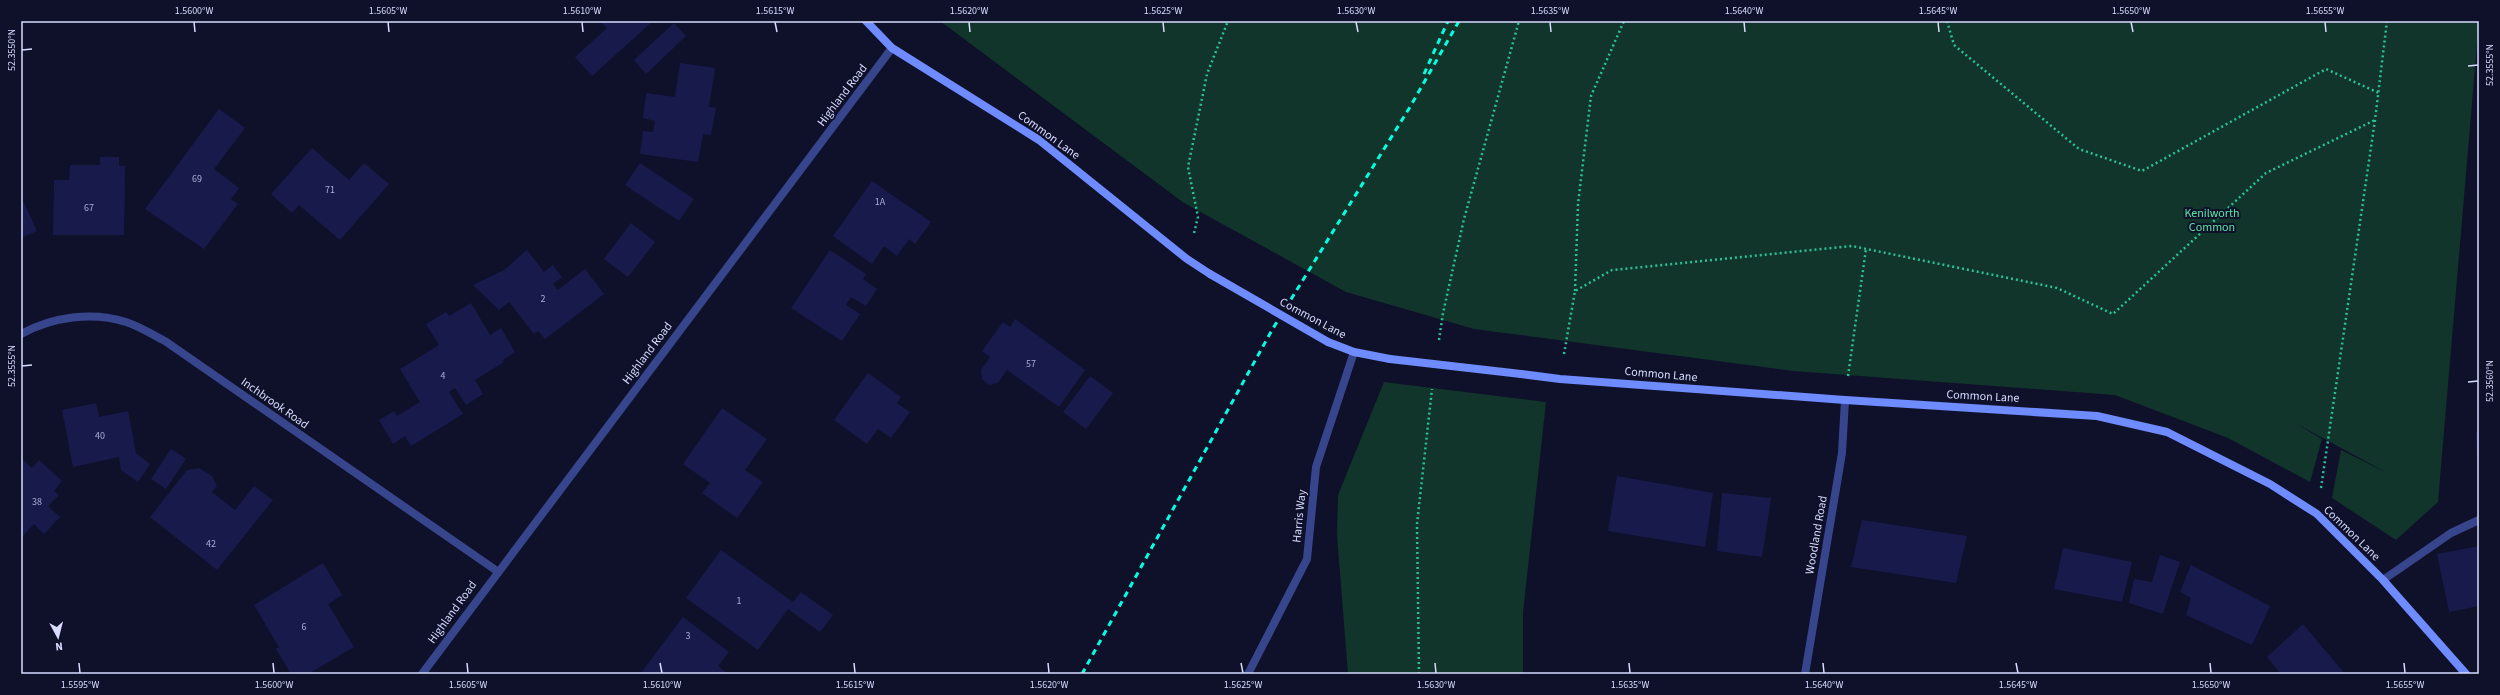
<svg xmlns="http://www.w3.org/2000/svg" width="2500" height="695" font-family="'Source Sans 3',sans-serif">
<rect width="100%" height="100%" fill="#0f102a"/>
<g fill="#11342b">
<path d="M940,21H2479L2438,502L2396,540L2332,498L2341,450L2389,474L2295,423L2322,439L2310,482L2228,438L2115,395L1793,371L1474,329L1346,292L1184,203Z"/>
<path d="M1384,382L1546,402L1523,613V674H1348L1337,535L1338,495Z"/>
</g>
<g fill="#191a4c">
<path d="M600,21H653L592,76L575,57L607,28Z"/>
<path d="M674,23L686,36L646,74L634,60Z"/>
<path d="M680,63L715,68L709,107L716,108L711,135L703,134L698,162L640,154L643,131L653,132L655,121L643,118L646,93L675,97Z"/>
<path d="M219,109L245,128L214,169L239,188L231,199L238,204L204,249L145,209Z"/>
<path d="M312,148L349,180L364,163L389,184L340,240L299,205L292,213L271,194Z"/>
<path d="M100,157H119V166H125L124,235H53L54,180H69L70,165H100Z"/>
<path d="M640,163L694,199L679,221L625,185Z"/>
<path d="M872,181L931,222L915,244L909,239L897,256L884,246L872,264L833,236Z"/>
<path d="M21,196L37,231L21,238Z"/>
<path d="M631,223L655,242L628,277L604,259Z"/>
<path d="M527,250L544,272L553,265L562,277L553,284L558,290L585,269L604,294L545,339L538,331L534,334L509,302L499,310L473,285L504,270Z"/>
<path d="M830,250L866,274L863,279L877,289L866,306L851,297L846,305L860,314L842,341L791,308Z"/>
<path d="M471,303L490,335L501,328L515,352L503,360L504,362L475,380L483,394L466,405L455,388L449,392L463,414L411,446L405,436L393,444L379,420L394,411L397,416L420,402L400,369L439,345L426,324L446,312L449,316Z"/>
<path d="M1015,319L1085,370L1059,407L1007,370L998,383L989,385L982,379L981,370L990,357L982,351L1003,322L1010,327Z"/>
<path d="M868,373L901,397L897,403L910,412L891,438L878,429L867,444L834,420Z"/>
<path d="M1090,376L1113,393L1086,429L1063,412Z"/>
<path d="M96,403L99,417L128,411L136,453L150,464L138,482L121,470L119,457L73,467L62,410Z"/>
<path d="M2477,406H2479V419L2478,420Z"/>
<path d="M722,408L767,439L745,470L763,482L737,518L702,493L710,483L683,464Z"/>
<path d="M2476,432H2479V459H2477Z"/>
<path d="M171,449L186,459L166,489L151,479Z"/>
<path d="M21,458L32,468L39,460L62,481L54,491L59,495L48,506L60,517L44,534L34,524L21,538Z"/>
<path d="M199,468L212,476L217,486L212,492L235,510L254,486L273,500L217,570L150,517L187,470Z"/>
<path d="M1617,476L1713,493L1705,547L1608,531Z"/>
<path d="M1722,493L1771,498L1762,557L1717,551Z"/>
<path d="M1862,520L1967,536L1956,583L1851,567Z"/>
<path d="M2479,546V606L2449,612L2437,554Z"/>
<path d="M2063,548L2132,562L2122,602L2054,589Z"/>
<path d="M721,550L793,602L801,592L833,615L820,632L788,609L758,650L686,598Z"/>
<path d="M2160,555L2180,562L2163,614L2129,603L2134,579L2152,582Z"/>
<path d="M323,563L342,595L328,604L354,647L308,674H291L276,649L279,647L254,605Z"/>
<path d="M2191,565L2270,606L2252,645L2186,615L2191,598L2180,592Z"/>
<path d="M683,617L729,652L718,666L728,674H640Z"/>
<path d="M2303,624L2345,674H2281L2267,657Z"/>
</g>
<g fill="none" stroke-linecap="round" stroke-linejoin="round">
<g stroke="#28c297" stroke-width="2.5" stroke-dasharray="2 3" stroke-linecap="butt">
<path d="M1947,21L1954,45L2079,149L2142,171L2326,69L2379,93"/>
<path d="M1194,233L1198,217L1188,167L1207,74L1228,21"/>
<path d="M1575,291L1578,204L1591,96L1624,21"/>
<path d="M1439,340L1443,313L1464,219L1519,21"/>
<path d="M1564,354L1575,291L1612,270L1852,246L2057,288L2113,314L2266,173L2375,120"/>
<path d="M1848,376L1866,249"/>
<path d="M2321,488L2375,120L2387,21"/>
<path d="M1419,674L1417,524L1432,389"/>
</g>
<g stroke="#37468c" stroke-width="8">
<path d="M21,334C52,317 92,311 126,322C139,326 153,335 165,341L497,571"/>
<path d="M2383,580L2451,533L2479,520"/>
<path d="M422,674L892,48"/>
<path d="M1248,674L1307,559L1316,467L1354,352"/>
<path d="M1805,674L1842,453L1845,400"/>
</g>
<g stroke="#6e8bff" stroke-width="8">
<path d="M866,21L892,48L1039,140L1187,259L1210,274"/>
<path d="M1328,342L1354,352L1390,359"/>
<path d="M1521,374L1560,379L1845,400L2097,416L2167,432L2270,484L2317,514L2383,580L2466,674"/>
</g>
<g stroke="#03ffe0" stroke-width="3" stroke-dasharray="6 5" stroke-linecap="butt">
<path d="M1424,74L1448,21"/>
<path d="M1082,674L1272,330L1410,107L1459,21"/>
</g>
<g stroke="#6e8bff" stroke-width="8">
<path d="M1210,274L1328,342"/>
<path d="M1390,359L1521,374"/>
</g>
</g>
<path fill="none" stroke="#d7dcff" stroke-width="1.5" d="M194,22L195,32M388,22L389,32M582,22L583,32M775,22L777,32M969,22L970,32M1163,22L1164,32M1356,22L1358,32M1550,22L1551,32M1744,22L1745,32M1938,22L1939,32M2131,22L2133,32M2325,22L2326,32M22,50L32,49M2468,66L2478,65M22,366L32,365M2468,382L2478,381M79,663L80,673M273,663L274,673M467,663L468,673M660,663L662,673M854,663L855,673M1048,663L1049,673M1241,663L1243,673M1435,663L1436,673M1629,663L1630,673M1823,663L1824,673M2016,663L2018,673M2210,663L2211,673M2404,663L2405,673"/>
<g text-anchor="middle" stroke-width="4" stroke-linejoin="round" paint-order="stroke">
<g font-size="10" fill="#a8acd2">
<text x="197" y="182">69</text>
<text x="330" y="193">71</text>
<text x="880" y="205">1A</text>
<text x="89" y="211">67</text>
<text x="543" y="302">2</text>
<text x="1031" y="367">57</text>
<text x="443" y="379">4</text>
<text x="100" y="439">40</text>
<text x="37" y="505">38</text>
<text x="211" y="547">42</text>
<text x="739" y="604">1</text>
<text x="304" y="630">6</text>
<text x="688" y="639">3</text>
</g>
<g font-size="12" fill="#d7dcff" stroke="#0f102a">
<text transform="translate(842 95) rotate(-53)" y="4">Highland Road</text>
<text transform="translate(1049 135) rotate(36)" y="4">Common Lane</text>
<text transform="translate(1313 318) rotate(28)" y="4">Common Lane</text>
<text transform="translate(647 353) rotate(-53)" y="4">Highland Road</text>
<text transform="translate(1661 374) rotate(5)" y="4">Common Lane</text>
<text transform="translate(1983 396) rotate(3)" y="4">Common Lane</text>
<text transform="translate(275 403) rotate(35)" y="4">Inchbrook Road</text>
<text transform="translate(1299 516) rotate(-84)" y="4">Harris Way</text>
<text transform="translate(2352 533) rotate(44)" y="4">Common Lane</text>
<text transform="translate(1816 535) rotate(-80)" y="4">Woodland Road</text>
<text transform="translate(452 612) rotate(-54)" y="4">Highland Road</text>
</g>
<g font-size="12" fill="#5be8a5" stroke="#0f102a">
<text x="2212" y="217">Kenilworth<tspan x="2212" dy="14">Common</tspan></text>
</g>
</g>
<rect width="2500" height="695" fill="none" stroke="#0f102a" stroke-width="44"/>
<g transform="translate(58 637) rotate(173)" stroke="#0f102a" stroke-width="3" paint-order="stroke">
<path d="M0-3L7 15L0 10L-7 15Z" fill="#d7dcff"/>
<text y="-6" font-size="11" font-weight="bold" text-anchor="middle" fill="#d7dcff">N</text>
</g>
<rect x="22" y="22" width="2456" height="651" fill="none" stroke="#d7dcff" stroke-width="1.5"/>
<g font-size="10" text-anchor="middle" fill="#d7dcff">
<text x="194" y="14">1.5600°W</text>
<text x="388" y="14">1.5605°W</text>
<text x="582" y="14">1.5610°W</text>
<text x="775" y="14">1.5615°W</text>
<text x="969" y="14">1.5620°W</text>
<text x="1163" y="14">1.5625°W</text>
<text x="1356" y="14">1.5630°W</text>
<text x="1550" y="14">1.5635°W</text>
<text x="1744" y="14">1.5640°W</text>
<text x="1938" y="14">1.5645°W</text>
<text x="2131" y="14">1.5650°W</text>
<text x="2325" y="14">1.5655°W</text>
<text transform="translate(11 50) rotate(-90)" y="4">52.3550°N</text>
<text transform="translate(2489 65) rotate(-90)" y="4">52.3555°N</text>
<text transform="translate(11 366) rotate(-90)" y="4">52.3555°N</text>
<text transform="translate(2489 381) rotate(-90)" y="4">52.3560°N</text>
<text x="80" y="688">1.5595°W</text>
<text x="274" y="688">1.5600°W</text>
<text x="468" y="688">1.5605°W</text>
<text x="662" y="688">1.5610°W</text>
<text x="855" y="688">1.5615°W</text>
<text x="1049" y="688">1.5620°W</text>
<text x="1243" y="688">1.5625°W</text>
<text x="1436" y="688">1.5630°W</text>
<text x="1630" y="688">1.5635°W</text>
<text x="1824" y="688">1.5640°W</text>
<text x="2018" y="688">1.5645°W</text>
<text x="2211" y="688">1.5650°W</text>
<text x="2405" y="688">1.5655°W</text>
</g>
</svg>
